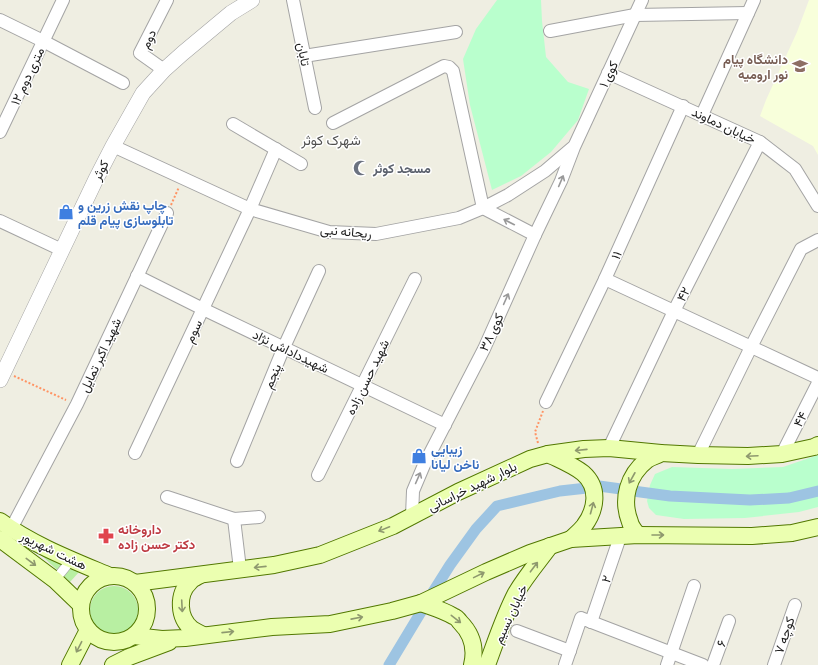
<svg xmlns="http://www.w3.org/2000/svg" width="818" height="665" font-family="Cabin,Vazirmatn,sans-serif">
<rect width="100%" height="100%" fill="#efeee2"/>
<path fill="#f8ffdb" d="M809,0H818V155L813,146L760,116L766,100L797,32Z"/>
<g fill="#b8efa2">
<path d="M40,554L79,572L70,582Z"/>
<circle cx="114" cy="610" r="24"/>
</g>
<g fill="#b9ffcd">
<path d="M497,0H541L542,21L546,57L568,82L589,89L578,120L551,152L521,176L492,190L470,105L463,59L476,29Z"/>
<path d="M818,455V507L799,512L745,518L684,519L656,515L649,508L647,501L650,485L655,474L672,467L732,469L783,467Z"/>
</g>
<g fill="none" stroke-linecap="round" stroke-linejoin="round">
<g stroke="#9dc4e2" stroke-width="11">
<path d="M599,486L621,489"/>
<path d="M633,491L670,496L750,500L789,498L818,491"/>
<path d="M433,592L450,565L476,529L497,506L560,491L587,488"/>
<path d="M389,665L424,607"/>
</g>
<defs>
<path id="pedestrian" d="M55,580L72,559"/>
<g id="minor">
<path d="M293,0L315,108"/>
<path d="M0,20L43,41L123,83"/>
<path d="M550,31L635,15L748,13"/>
<path d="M304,56L456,32"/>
<path d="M164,70L140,53L167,0"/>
<path d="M608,73L760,142L795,169L818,206"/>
<path d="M702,115L754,0"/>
<path d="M333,123L444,66L449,67L453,71L483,208L535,235"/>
<path d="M233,124L301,164"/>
<path d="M0,132L63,0"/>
<path d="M113,146L250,209L329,232L376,234L459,218L483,208L508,195L545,171L572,148"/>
<path d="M0,221L62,250"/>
<path d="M137,276L203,309L445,425"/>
<path d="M605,279L818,378"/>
<path d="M546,402L605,279L683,106"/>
<path d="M609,448L674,311L760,142"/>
<path d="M135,453L250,209L276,149"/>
<path d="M782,454L818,383"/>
<path d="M698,455L751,347L801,249L818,240"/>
<path d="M237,461L284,347L319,271"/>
<path d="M318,475L415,279"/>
<path d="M167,497L234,519L259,517"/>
<path d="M412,516L413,491L424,465L484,349L535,235L561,181L574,147L642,0"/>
<path d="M234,519L240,569"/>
<path d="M11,529L77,404L167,213"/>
<path d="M591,622L620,537"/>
<path d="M517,631L570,651"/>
<path d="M565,665L581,618L703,665"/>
<path d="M667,665L694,586"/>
<path d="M713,665L729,621"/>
<path d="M774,665L795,605"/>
</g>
<path id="tertiary" d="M0,380L96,179L113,146L143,93L164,70L183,53L231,13L252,0"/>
<g id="secondary">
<path d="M548,454C560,460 573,465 583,473C600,488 596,510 584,526C580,531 575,535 571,539"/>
<path d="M0,521C33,545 72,560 110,576"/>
<path d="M638,535C635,531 631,527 630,522C621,499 628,475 647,460C651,457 657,456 661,453"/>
<path d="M0,539L55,580L81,605"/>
<path d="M200,575C197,577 192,579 190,582C177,594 178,618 192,629C195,631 199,633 203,635"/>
<circle cx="114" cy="609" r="33"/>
<path d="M135,583L274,565L320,555L393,526L458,492L530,459L548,454L584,449L609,448L661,453L698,455L748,456L782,454L814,447L818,445"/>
<path d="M421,603C432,607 443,610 453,616C456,617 458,619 460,622C472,634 476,649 472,665"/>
<path d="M134,636L162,639L185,638L272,627L330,624L392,611L421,603L486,572L530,553L571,539L638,535L752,536L792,533L818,527"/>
<path d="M70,665L88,630"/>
<path d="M113,665L129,657L169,642"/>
<path d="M487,665C496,641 504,616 516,593C526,576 539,561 550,546"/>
</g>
</defs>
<use href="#pedestrian" stroke="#a4a4a4" stroke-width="10"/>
<use href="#minor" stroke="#a4a4a4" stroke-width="14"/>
<use href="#tertiary" stroke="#a4a4a4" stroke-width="16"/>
<use href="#secondary" stroke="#527800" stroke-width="18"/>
<g stroke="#ff9363" stroke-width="2" stroke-dasharray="2 2" stroke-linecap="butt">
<path d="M171,205L179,187"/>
<path d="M14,376L66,400"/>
<path d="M538,443L535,432L543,411"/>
</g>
<use href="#pedestrian" stroke="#fff" stroke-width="9"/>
<use href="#minor" stroke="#fff" stroke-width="12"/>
<use href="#tertiary" stroke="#fff" stroke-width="15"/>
<use href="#secondary" stroke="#ebffb0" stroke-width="16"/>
</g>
<defs><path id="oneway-shaft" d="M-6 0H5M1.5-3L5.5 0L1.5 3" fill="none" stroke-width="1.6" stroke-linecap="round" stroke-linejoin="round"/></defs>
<g stroke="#999">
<use href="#oneway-shaft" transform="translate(561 181) rotate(-67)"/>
<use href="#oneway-shaft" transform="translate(509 222) rotate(-153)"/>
<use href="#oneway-shaft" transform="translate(506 299) rotate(-66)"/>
<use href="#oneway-shaft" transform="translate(418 478) rotate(-66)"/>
</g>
<g stroke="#8e996e">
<use href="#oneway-shaft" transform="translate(581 450) rotate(174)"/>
<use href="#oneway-shaft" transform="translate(752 456) rotate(177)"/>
<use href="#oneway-shaft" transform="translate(632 478) rotate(119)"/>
<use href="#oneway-shaft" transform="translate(592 508) rotate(-75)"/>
<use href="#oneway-shaft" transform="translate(384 529) rotate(158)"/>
<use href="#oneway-shaft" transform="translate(658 535)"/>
<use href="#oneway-shaft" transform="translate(31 562) rotate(37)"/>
<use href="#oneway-shaft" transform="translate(260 567) rotate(174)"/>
<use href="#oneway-shaft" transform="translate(534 567) rotate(-53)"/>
<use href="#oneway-shaft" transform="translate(479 575) rotate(-26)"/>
<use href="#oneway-shaft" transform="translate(182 606) rotate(87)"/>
<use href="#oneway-shaft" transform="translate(357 618) rotate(-11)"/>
<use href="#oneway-shaft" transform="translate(456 619) rotate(38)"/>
<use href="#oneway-shaft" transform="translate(228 632) rotate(-6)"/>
<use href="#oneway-shaft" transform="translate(79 647) rotate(117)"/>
</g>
<defs>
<symbol id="university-bare" viewBox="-9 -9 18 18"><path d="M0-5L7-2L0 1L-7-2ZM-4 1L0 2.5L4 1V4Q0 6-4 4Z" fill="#8d6e63" stroke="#fff" stroke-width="2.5" paint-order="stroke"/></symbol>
<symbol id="mosque-bare" viewBox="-9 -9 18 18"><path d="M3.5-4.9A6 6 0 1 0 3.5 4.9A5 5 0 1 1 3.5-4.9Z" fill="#6b7280" stroke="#fff" stroke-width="2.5" paint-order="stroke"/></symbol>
<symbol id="shop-bare" viewBox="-9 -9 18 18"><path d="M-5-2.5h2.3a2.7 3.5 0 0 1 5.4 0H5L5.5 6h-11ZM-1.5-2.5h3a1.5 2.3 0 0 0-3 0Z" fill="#3f7fe0" stroke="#fff" stroke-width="2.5" paint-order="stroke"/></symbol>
<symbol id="pharmacy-bare" viewBox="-9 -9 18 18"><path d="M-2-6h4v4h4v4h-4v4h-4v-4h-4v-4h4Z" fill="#e0444e" stroke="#fff" stroke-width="2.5" paint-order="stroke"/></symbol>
</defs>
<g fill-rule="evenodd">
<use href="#university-bare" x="789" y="55" width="22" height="22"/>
<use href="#mosque-bare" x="350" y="157" width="22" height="22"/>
<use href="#shop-bare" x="55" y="201" width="22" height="22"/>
<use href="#shop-bare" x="408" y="445" width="22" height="22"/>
<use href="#pharmacy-bare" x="95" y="525" width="22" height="22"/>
</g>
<g text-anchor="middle" stroke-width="3" stroke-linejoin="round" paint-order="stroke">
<g font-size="13" fill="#1d1d1d" stroke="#fff">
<text transform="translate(148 39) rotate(-66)" y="5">دوم</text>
<text transform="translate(304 54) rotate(78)" y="5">تابان</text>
<text transform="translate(608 74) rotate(-65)" y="5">کوی ۱</text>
<text transform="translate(27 76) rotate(-65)" y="5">۱۲ متری دوم</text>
<text transform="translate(724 125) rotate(25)" y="5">خیابان دماوند</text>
<text transform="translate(100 170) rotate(-63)" y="5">کوثر</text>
<text transform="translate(346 231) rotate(5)" y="5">ریحانه نبی</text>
<text transform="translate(616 255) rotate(-66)" y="5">۱۱</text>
<text transform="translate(683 294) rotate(-63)" y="5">۴۲</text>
<text transform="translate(193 331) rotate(-65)" y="5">سوم</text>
<text transform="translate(491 332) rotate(-65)" y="5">کوی ۳۸</text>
<text transform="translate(291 351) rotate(26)" y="5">شهیدداداش نژاد</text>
<text transform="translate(100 355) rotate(-65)" y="5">شهید اکبر تمایل</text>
<text transform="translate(272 376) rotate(-67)" y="5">پنجم</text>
<text transform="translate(367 377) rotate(-64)" y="5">شهید حسن زاده</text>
<text transform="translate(800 419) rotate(-63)" y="5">۴۴</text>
<text transform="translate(472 486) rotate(-26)" y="5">بلوار شهید خراسانی</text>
<text transform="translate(54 550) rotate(26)" y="5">هشت شهریور</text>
<text transform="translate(606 579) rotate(-71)" y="5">۲</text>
<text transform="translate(510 614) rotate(-65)" y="5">خیابان نسیم</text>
<text transform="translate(784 635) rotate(-71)" y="5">کوچه ۷</text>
<text transform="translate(721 643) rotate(-70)" y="5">۶</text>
</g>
<g font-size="13" font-weight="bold" fill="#785e54" stroke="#fff" text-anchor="end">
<text x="788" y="64">دانشگاه پیام<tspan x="788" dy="15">نور ارومیه</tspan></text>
</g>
<g font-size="13" font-weight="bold" fill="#5b616d" stroke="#fff" text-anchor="start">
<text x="373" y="173">مسجد کوثر</text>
</g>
<g font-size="13" font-weight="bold" fill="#366cbe" stroke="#fff" text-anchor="start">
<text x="78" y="210">چاپ نقش زرین و<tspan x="78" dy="15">تابلوسازی پیام قلم</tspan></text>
<text x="431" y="454">زیبایی<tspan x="431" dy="15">ناخن لیانا</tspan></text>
</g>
<g font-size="13" font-weight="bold" fill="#be3a42" stroke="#fff" text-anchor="start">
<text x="118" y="534">داروخانه<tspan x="118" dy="15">دکتر حسن زاده</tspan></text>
</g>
<g font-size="14" fill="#505050" stroke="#fff">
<text x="331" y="145">شهرک کوثر</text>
</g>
</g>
</svg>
